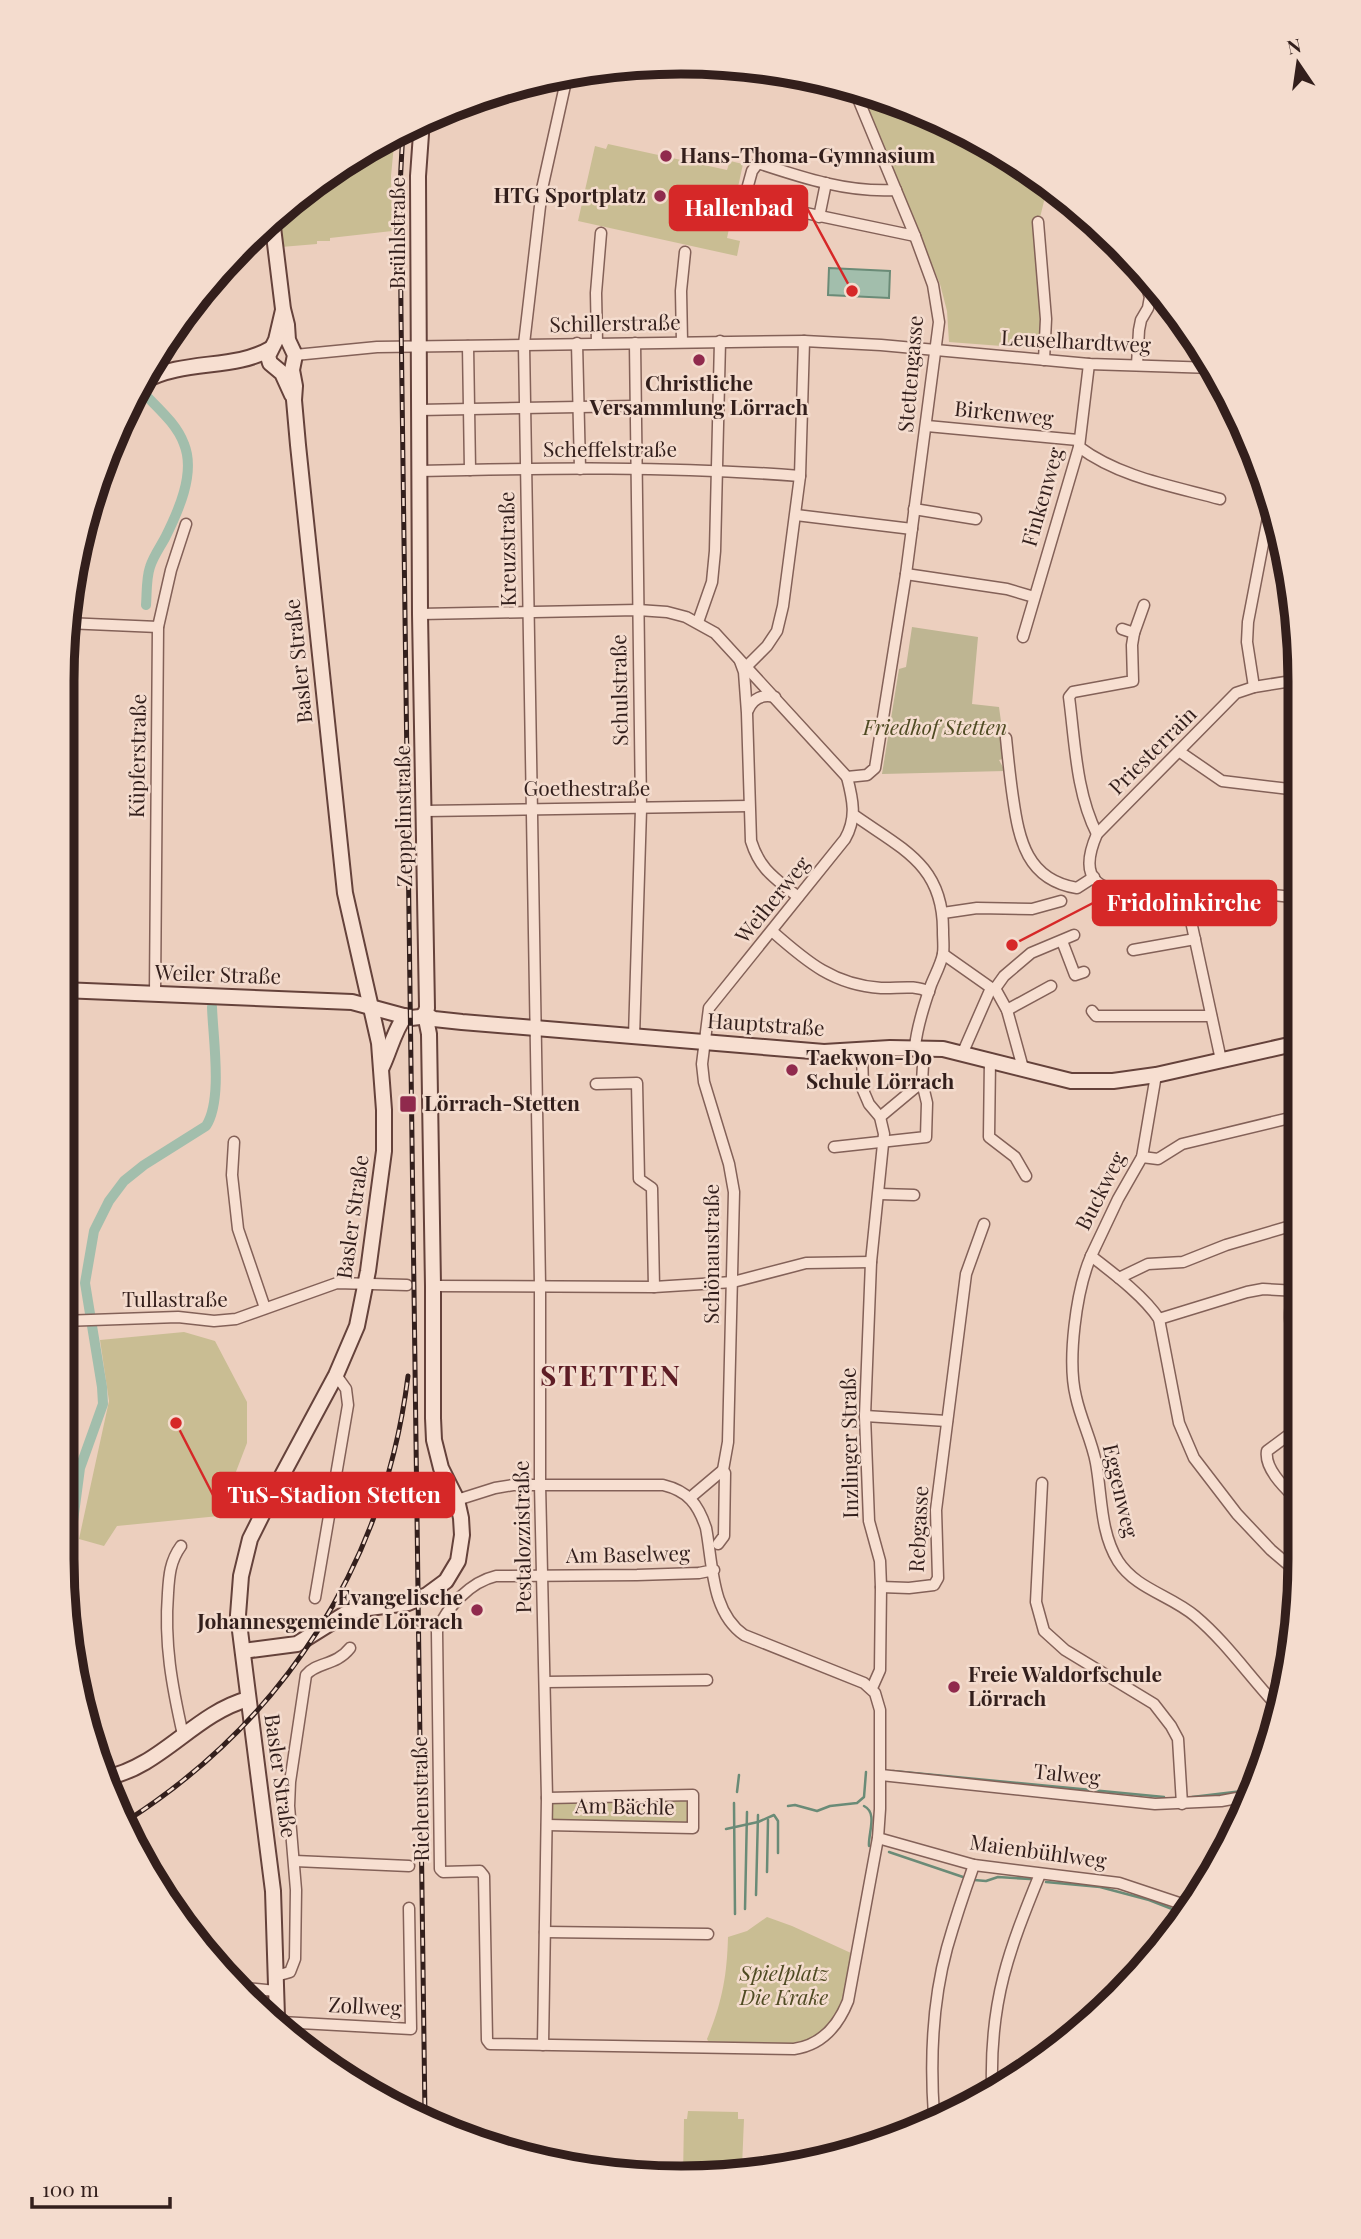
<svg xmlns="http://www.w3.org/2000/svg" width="1361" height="2239" font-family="'Playfair Display',serif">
<rect width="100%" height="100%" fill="#eccfbe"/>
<g fill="#c9bd93">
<path d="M859,91L918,109L1025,166L1045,197L1037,230L1042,349L949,342L947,311L940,284Z"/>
<path d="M395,134L391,176L392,231L330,238V241H317V244L281,247L277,214L337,165Z"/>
<path d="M608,144L727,170L730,161L743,164L727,238L740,241L737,256L578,221L595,146L606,149Z"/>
<path d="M184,1332L215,1341L247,1402V1443L219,1516L117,1526L104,1546L79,1539L109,1401L100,1340Z"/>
<path d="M693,1795V1828L547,1825V1798Z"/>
<path d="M767,1917L792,1926L851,1953C844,1994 843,2035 794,2044L709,2043L707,2039C722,2003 727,1976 728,1937L747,1931Z"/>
<path d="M688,2111L738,2112V2119H744L742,2167L683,2177L684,2119H687Z"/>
</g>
<path fill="#beb592" d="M912,627L978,637L972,704L999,707L1006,758L999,760L1005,771L882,774L899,669L906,667Z"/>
<path fill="#a2beac" stroke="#6a8b77" stroke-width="2" d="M829,268L890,271L889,298L828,295Z"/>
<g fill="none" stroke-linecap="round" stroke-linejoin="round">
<g stroke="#6a8b77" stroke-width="2.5">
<path d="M893,1771L1164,1797"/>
<path d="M737,1792L739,1775"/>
<path d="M1192,1797L1251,1790"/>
<path d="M734,1803L735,1914"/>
<path d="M788,1806L795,1805L817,1811L830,1806L857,1803L864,1797L866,1772"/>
<path d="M864,1806C878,1813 868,1833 869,1846"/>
<path d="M726,1829L758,1822L774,1815L778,1821V1853"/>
<path d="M889,1852L963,1877"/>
<path d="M767,1872L768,1820"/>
<path d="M974,1880L986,1881L998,1877L1030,1879"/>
<path d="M1046,1882L1100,1887L1149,1900L1185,1914"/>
<path d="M756,1895L758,1815"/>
<path d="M745,1909L747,1812"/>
</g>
<g stroke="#a2beac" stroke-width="10">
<path d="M140,389C155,406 176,422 184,444C196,473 178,512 165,538C160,547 153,557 150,567C146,579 147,593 146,605"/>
<path d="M65,1582L80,1468L103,1404L102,1387L85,1283L94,1231L109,1201L124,1181L144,1165L206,1126C223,1100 213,1039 212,1007"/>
</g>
<defs>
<g id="street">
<path d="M896,190C849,193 803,178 758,163L752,171L744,200L915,236"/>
<path d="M819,217L826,183"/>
<path d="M1038,222L1046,319L1044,360"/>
<path d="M682,342L681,291L685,252"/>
<path d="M577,343L580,469"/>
<path d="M597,343L596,293L601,233"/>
<path d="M468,346L470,470"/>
<path d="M295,355L377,347L804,341L881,345L1089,364L1214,368"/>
<path d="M1137,365L1139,330L1141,320L1148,308L1150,297L1140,267"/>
<path d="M419,410L635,406"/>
<path d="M927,426L1078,440"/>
<path d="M1079,447C1119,477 1172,486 1220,499"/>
<path d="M419,471C546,468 673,466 800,476"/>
<path d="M914,509L976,519"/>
<path d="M796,515L912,529"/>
<path d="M906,574L1007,589L1034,597"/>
<path d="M420,614L638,610L667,612L686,617L715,633L847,777L867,775L875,768L906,574L939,322L933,285L915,236L854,89"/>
<path d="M698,622L712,582L715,551L720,341"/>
<path d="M66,623L158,627"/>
<path d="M1134,633L1144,605"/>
<path d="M1023,637L1079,447L1089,364"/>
<path d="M740,661L744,672L747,713L751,841C760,870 775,878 798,897"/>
<path d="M747,666L767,646L777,631L783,606L800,476L804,341"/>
<path d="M1254,687L1247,642L1248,622L1271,502"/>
<path d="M748,710C753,698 763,694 775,697"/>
<path d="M1006,738C1008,758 1010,778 1013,798C1019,840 1027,880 1077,888L1094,877"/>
<path d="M1180,752L1222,781L1298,790"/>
<path d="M425,811L749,806"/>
<path d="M854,815C902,849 944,865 943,932C943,939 944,947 943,954C941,964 935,975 931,985C924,1005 917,1026 915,1047"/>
<path d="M1097,834C1076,793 1075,742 1069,697L1073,692L1133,681L1132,645L1134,633L1122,629"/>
<path d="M1189,912C1217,899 1269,890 1298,899"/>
<path d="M943,913L977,908L1032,909L1061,901"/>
<path d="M773,932C807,962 834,985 881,988C897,989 914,984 929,992"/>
<path d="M1062,941L1075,975L1084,972"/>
<path d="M1133,950L1195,939"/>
<path d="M943,954L997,992L1007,1010L1023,1068"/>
<path d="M994,990L1004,976L1031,953L1074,935"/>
<path d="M155,993L158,627L171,570L186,524"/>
<path d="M1007,1010L1051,986"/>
<path d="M1092,1011L1096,1016H1211"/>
<path d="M634,1037L641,809L635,343"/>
<path d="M862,1050L863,1090L869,1104L880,1117L884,1134L871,1262L865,1416L869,1521L880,1561L881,1587L880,1670L872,1688"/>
<path d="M963,1052L991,988"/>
<path d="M990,1059L989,1137L1015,1157L1026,1176"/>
<path d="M1221,1060L1189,912C1183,907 1178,902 1171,900C1132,887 1067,903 1097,834L1236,693L1254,687L1298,680"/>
<path d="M1156,1075L1142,1157L1118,1199L1091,1256C1113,1273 1144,1296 1159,1319L1179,1423L1194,1458L1237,1514L1271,1550L1298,1573"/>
<path d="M596,1084L637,1083L639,1179L652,1188L654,1287"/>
<path d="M880,1117L922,1082"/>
<path d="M234,1142L232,1175L238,1229L265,1308"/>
<path d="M834,1147L926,1137L927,1103L922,1082L924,1048"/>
<path d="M1142,1157L1158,1159L1182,1144L1298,1116"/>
<path d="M880,1194L914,1195"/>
<path d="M1091,1256C1076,1291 1067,1361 1076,1397C1081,1420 1092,1441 1096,1463C1102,1496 1100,1532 1118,1561C1136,1589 1170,1595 1195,1616C1226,1642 1249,1676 1277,1706"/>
<path d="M1119,1278L1148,1264L1183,1262L1226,1245L1294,1225"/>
<path d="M433,1286L654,1287L733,1282L806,1263L871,1262"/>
<path d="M1292,1290C1291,1308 1286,1327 1298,1341"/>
<path d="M1159,1319L1247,1292L1263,1289L1298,1291"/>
<path d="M62,1321L178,1317L214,1321L236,1319L337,1283L407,1285"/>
<path d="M865,1416L947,1421"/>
<path d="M1298,1428L1267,1451C1264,1469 1286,1489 1298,1501"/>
<path d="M1042,1483L1036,1602L1044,1631L1065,1650L1154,1704L1171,1726L1178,1739L1182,1804"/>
<path d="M691,1497L723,1470"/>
<path d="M457,1500L495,1488L513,1485H663C688,1491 698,1504 706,1528C713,1565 711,1612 744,1635L864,1683L875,1693L880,1710V1809L878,1838L848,2001C838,2026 822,2045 794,2049L490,2044L487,2040L484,1876L480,1871L443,1872L440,1869L437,1631C447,1607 470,1582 496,1576L637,1575L699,1573L714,1570"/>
<path d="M718,1544L724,1536L725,1473L723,1470L728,1442L734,1192L729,1164L704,1082L702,1064L709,1008L845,839C857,818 853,800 847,777"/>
<path d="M181,1546C170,1561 169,1576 168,1593C164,1644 172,1686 183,1735"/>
<path d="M881,1587L909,1588L934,1585L938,1578L936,1510L966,1274L984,1224"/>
<path d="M315,1598L348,1405L346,1389L336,1375"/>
<path d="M546,1682L707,1680"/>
<path d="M881,1775L1155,1804L1221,1801L1248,1796"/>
<path d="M547,1825L693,1828V1795L547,1798"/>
<path d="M878,1838L974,1865L1119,1883L1191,1907"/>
<path d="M295,1861L409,1866"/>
<path d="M545,1932L708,1934"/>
<path d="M276,1976L290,1972L295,1959L296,1890L289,1806L290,1782L306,1675C316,1662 336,1666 350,1648"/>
<path d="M245,1988L276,1991"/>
<path d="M281,2022L411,2029L409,1908"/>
<path d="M543,2045L547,1798L540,1484V1285L524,344L542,189L568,72"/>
<path d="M992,2085C990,2000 1009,1950 1040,1874"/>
<path d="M934,2116C930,2060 932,2003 947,1948C955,1920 964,1893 974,1865"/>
</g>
<g id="secondary">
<path d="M272,219L283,309L287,325L288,340L295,355L292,370L295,386L294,400L298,445L345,893L379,1043L384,1110V1151L368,1271L357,1326L336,1375L278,1483L250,1539L241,1576L238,1615L273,1891L277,2017"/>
<path d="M283,310L276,340L268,356L270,363L282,373L292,395"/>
<path d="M144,381C184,359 234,370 270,349"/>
<path d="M62,990L352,1002L411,1018L420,1017L425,1014L434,1019L462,1022L824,1052L890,1048L943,1049L1071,1081H1113L1156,1075L1298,1043"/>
<path d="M382,1067C390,1050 394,1031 405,1016"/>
<path d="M243,1651L297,1644L345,1614L361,1609L408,1603L427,1595L446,1581L458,1561L462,1535L461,1518L457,1500L441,1468L434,1440L433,1418V1286L429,1034L425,1014L427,1008L420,614L418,176L422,120"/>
<path d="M105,1778C161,1767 194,1714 248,1699"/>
</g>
</defs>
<use href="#street" stroke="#836158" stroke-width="13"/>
<use href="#secondary" stroke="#65423b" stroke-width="18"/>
<use href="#street" stroke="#f7dfd1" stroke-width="10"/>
<use href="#secondary" stroke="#f7dfd1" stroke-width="14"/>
<defs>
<g id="rail">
<path d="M403,130L400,186L401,315L425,2117"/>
<path d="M128,1820C285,1719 385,1562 408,1376"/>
</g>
</defs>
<use href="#rail" stroke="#331f1c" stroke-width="5"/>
<use href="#rail" stroke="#f4dcce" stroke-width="2.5" stroke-dasharray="8" stroke-linecap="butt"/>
</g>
<g fill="#902a4d" stroke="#f4dcce" stroke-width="2.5">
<circle cx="666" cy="156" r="7"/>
<circle cx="660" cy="196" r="7"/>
<circle cx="699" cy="360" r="7"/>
<circle cx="792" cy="1070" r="7"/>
<rect x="399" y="1095" width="18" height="18" rx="3.5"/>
<circle cx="477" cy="1610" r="7"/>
<circle cx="954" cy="1687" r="7"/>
</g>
<g text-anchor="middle" stroke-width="5" stroke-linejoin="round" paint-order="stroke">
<g font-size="21" font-weight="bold" fill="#331f1c" stroke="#f4dcce" text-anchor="start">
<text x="680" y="163">Hans-Thoma-Gymnasium</text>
<text x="646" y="203" text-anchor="end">HTG Sportplatz</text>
<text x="699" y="391" text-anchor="middle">Christliche<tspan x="699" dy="24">Versammlung Lörrach</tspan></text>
<text x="806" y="1065">Taekwon-Do<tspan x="806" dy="24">Schule Lörrach</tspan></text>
<text x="424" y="1111">Lörrach-Stetten</text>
<text x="463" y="1605" text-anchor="end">Evangelische<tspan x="463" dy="24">Johannesgemeinde Lörrach</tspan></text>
<text x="968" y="1682">Freie Waldorfschule<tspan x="968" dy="24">Lörrach</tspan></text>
</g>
<g font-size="21" fill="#331f1c" stroke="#f4dcce">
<text transform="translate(398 233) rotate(-90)" y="7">Brühlstraße</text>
<text transform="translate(615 324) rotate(-1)" y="7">Schillerstraße</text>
<text transform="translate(1076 342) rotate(3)" y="7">Leuselhardtweg</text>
<text transform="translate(911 374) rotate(-85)" y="7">Stettengasse</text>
<text transform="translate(1004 414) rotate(6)" y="7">Birkenweg</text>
<text x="610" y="457">Scheffelstraße</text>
<text transform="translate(1043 497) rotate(-74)" y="7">Finkenweg</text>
<text transform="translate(508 549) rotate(-91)" y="7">Kreuzstraße</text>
<text transform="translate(299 661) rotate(-96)" y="7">Basler Straße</text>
<text transform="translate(620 690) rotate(-91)" y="7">Schulstraße</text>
<text transform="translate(1153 751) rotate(-45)" y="7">Priesterrain</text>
<text transform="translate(138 756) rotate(-89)" y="7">Küpferstraße</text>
<text x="587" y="796">Goethestraße</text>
<text transform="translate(404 816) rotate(-91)" y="7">Zeppelinstraße</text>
<text transform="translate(773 900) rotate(-51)" y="7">Weiherweg</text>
<text transform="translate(218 975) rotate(2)" y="7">Weiler Straße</text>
<text transform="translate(766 1025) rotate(4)" y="7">Hauptstraße</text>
<text transform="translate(1101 1191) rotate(-63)" y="7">Buckweg</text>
<text transform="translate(353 1217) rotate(-82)" y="7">Basler Straße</text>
<text transform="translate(712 1254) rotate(-90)" y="7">Schönaustraße</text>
<text x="175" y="1307">Tullastraße</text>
<text transform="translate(850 1443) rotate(-91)" y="7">Inzlinger Straße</text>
<text transform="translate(1120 1491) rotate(77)" y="7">Eggenweg</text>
<text transform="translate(919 1529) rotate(-87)" y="7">Rebgasse</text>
<text transform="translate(523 1537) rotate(-91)" y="7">Pestalozzistraße</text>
<text transform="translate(628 1555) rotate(-1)" y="7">Am Baselweg</text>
<text transform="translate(1067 1775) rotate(6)" y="7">Talweg</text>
<text transform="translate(280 1776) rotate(82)" y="7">Basler Straße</text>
<text transform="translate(421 1799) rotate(-91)" y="7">Riehenstraße</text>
<text transform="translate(625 1807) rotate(1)" y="7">Am Bächle</text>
<text transform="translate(1038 1852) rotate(8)" y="7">Maienbühlweg</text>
<text transform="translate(365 2007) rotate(3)" y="7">Zollweg</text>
</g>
<g font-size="21" font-style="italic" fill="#4f4b23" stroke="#f4dcce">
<text x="935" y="735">Friedhof Stetten</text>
<text x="784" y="1981">Spielplatz<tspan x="784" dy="24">Die Krake</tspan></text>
</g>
<g font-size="28" font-weight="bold" letter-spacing="2" fill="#5e1d25" stroke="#f4dcce">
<text x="611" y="1386">STETTEN</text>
</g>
</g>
<path d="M0 0H1361V2239H0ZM681 74H681A607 607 0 0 1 1288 681V1559A607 607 0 0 1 681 2166H681A607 607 0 0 1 74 1559V681A607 607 0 0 1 681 74Z" fill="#f4dcce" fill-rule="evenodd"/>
<path fill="none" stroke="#331f1c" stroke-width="9" d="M681 74H681A607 607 0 0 1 1288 681V1559A607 607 0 0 1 681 2166H681A607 607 0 0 1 74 1559V681A607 607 0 0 1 681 74Z"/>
<path fill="none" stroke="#d62828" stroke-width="2.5" d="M852 291L807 208M1012 945L1093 903M176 1423L213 1495"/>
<g fill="#d62828" stroke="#f4dcce" stroke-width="2.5">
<circle cx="852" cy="291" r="7"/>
<circle cx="1012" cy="945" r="7"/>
<circle cx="176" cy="1423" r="7"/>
</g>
<g fill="#d62828" stroke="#d62828" stroke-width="2.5">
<rect x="670" y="186" width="137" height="44" rx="7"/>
<rect x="1093" y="881" width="183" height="44" rx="7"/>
<rect x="213" y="1473" width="241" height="44" rx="7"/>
</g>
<g font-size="23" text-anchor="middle" font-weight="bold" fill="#fff">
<text x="739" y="216">Hallenbad</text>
<text x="1184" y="911">Fridolinkirche</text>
<text x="334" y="1503">TuS-Stadion Stetten</text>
</g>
<g transform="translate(1298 63) rotate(347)" stroke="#f4dcce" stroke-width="5" paint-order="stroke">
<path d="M0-5L12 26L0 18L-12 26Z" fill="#331f1c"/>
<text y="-10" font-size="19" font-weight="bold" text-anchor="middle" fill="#331f1c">N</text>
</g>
<path d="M32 2197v10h138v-10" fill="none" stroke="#331f1c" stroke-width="3.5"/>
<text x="42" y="2197" font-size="21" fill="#331f1c" stroke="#f4dcce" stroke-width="5" paint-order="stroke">100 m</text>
</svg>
